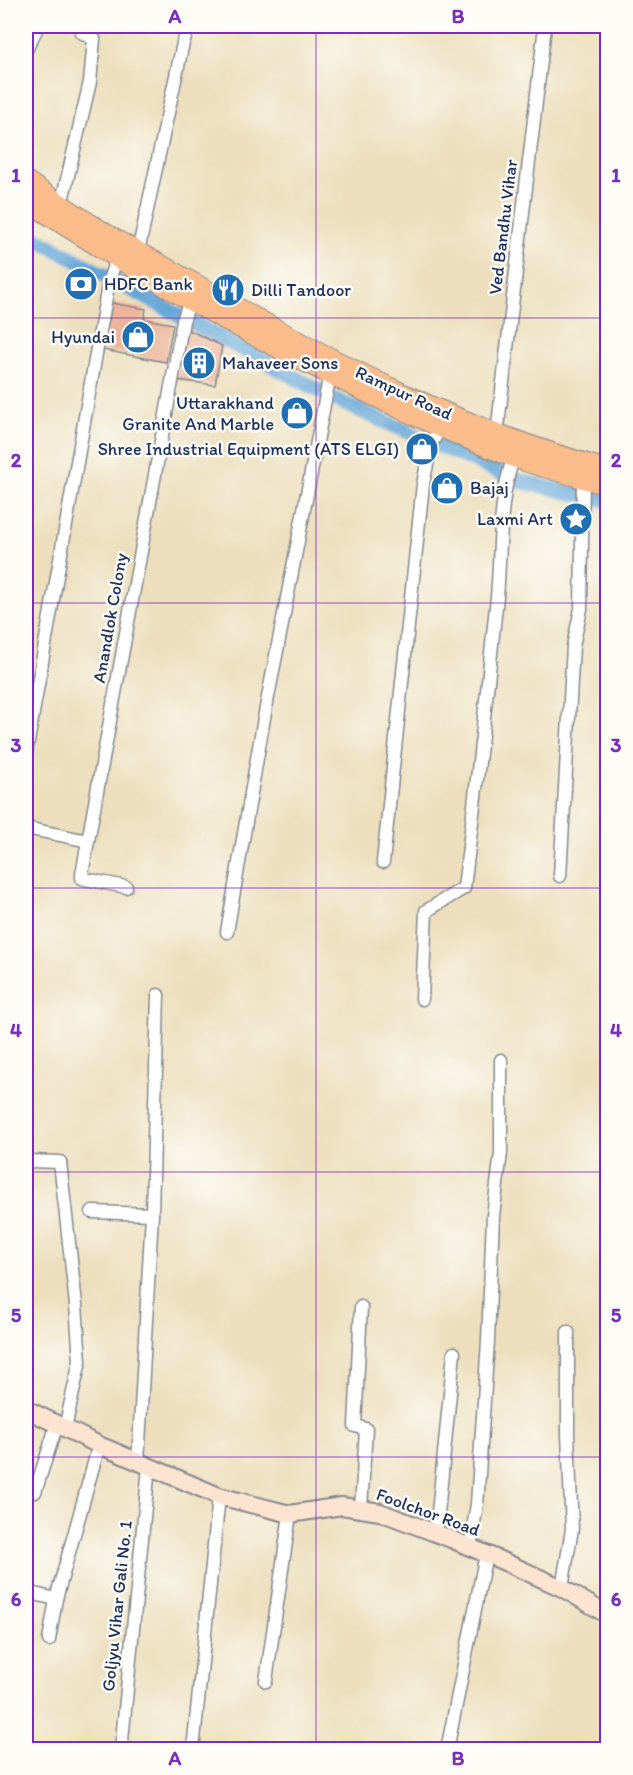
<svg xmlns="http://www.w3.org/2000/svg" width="633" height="1775" font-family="Itim,sans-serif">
<rect width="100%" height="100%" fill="#fdfcf7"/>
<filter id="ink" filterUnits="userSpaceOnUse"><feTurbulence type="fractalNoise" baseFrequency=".0167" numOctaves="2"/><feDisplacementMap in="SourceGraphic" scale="12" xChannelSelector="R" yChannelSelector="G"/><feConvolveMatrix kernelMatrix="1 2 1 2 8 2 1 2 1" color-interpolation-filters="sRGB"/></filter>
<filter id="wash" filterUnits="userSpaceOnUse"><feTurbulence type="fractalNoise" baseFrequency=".008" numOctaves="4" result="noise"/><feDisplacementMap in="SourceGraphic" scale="24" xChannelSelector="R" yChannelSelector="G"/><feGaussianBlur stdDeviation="1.35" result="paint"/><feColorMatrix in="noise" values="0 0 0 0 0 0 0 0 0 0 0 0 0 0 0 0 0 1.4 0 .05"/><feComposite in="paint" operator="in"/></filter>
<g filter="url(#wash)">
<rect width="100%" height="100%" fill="#eddfbd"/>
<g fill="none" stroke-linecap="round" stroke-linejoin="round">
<path stroke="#63a5d7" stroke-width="15" d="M26,233L338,401L519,481L608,501"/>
</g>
<g id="blocks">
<g fill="#ecb498">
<path d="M112,303L146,309L144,319L173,324L166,362L103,350Z"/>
<path d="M185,328L222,346L215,385L176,380Z"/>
</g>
</g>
</g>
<g filter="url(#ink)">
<use href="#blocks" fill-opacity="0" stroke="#84878e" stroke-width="1.5"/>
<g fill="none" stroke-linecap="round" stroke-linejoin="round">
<defs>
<g id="street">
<path d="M26,50L38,26"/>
<path d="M61,205L90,82L94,39L81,32L82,26"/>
<path d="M138,252L183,43L189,26"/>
<path d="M497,433L545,26"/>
<path d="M26,753L109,280L117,257"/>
<path d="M26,828L88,841"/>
<path d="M383,862L423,484L431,445L440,427"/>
<path d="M560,876L573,646L581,609L583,478"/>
<path d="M126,887L85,879L82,878V874L183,321L190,300"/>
<path d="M227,932L264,718L330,374"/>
<path d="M422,999L426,911L464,888C476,791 487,694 497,597C501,553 498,497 514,457"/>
<path d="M26,1161L60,1162L76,1305L80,1361L65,1428"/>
<path d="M92,1212L152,1214"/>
<path d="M361,1307L355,1426L366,1429L361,1508"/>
<path d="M138,1462L152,1214L158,995"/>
<path d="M35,1492L57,1424"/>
<path d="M436,1533L454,1353"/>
<path d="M470,1547L477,1504L488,1341L493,1216L501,1153V1060"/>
<path d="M562,1588L572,1529L568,1434V1332"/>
<path d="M26,1592L56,1599"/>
<path d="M49,1640L56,1599L99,1445"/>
<path d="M266,1681L290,1514"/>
<path d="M121,1750L149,1467"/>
<path d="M193,1750L219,1496"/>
<path d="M447,1750L486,1554"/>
</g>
<path id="secondary" d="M26,1409L99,1445L219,1496L290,1514L342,1506L380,1512L451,1539L507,1563L562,1588L608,1615"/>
<g id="primary">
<path d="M26,181C57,202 88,224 121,243C152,260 182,277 213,294C338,366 468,432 608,470"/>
<path d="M26,200C128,267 235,328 346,382C404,411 463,439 525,461C552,470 580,477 608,485"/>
</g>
</defs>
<use href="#street" stroke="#84878e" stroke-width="15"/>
<use href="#secondary" stroke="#84878e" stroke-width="20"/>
<use href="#primary" stroke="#84878e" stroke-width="22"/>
<use href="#street" stroke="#fff" stroke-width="12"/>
<use href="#secondary" stroke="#fde4d0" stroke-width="16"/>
<use href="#primary" stroke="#f9bc8a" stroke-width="20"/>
</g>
</g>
<path fill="none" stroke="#7b2cbf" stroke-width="1.5" stroke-opacity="0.55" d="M316,26V1750M26,318H608M26,603H608M26,888H608M26,1172H608M26,1457H608"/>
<defs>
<symbol id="bank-disc" viewBox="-11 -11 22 22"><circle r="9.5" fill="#1f6fb2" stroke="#fdfcf7"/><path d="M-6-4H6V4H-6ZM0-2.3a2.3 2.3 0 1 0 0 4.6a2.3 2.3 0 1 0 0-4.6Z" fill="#fff"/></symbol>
<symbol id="restaurant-disc" viewBox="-11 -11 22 22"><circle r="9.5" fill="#1f6fb2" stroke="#fdfcf7"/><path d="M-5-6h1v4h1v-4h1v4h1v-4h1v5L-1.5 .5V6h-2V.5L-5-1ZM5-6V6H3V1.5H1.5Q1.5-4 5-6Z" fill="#fff"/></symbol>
<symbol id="shop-disc" viewBox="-11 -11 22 22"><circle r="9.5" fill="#1f6fb2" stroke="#fdfcf7"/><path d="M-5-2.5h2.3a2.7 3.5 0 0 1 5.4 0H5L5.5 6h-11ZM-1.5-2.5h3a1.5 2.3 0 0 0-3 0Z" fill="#fff"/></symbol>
<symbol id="building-disc" viewBox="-11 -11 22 22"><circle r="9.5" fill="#1f6fb2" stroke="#fdfcf7"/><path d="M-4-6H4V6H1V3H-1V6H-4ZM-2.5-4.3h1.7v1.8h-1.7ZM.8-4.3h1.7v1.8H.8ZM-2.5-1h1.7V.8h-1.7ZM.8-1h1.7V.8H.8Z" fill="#fff"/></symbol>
<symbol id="sight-disc" viewBox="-11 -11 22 22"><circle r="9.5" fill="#1f6fb2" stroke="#fdfcf7"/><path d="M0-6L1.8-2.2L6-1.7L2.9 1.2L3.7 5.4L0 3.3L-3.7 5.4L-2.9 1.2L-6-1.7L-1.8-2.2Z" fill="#fff"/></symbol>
</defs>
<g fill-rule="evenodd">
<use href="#bank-disc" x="62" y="265" width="38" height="38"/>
<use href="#restaurant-disc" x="209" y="271" width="38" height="38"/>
<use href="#shop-disc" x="119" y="318" width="38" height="38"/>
<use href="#building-disc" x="180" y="344" width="38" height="38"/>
<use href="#shop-disc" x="278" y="394" width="38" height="38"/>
<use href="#shop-disc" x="403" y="430" width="38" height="38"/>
<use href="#shop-disc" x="428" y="469" width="38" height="38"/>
<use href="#sight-disc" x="557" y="500" width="38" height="38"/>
</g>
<g text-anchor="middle" stroke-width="5" stroke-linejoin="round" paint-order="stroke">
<g font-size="18" fill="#1b2f5e" stroke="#fdfcf7">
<text transform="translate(503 227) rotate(-83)" y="6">Ved Bandhu Vihar</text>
<text transform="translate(404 393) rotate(25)" y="6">Rampur Road</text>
<text transform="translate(110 618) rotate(-80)" y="6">Anandlok Colony</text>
<text transform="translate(428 1512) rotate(20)" y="6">Foolchor Road</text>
<text transform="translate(117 1606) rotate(-84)" y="6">Goljyu Vihar Gali No. 1</text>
</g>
<g font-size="18" fill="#1b2f5e" stroke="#fdfcf7" text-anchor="start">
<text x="104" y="290">HDFC Bank</text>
<text x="251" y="296">Dilli Tandoor</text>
<text x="115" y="343" text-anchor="end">Hyundai</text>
<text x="222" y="369">Mahaveer Sons</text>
<text x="274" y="409" text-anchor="end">Uttarakhand<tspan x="274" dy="21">Granite And Marble</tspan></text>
<text x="399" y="455" text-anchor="end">Shree Industrial Equipment (ATS ELGI)</text>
<text x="470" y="494">Bajaj</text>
<text x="553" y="525" text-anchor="end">Laxmi Art</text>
</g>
</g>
<rect width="633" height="1775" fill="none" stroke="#fdfcf7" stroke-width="66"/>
<rect x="33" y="33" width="567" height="1709" fill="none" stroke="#7b2cbf" stroke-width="2"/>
<g font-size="20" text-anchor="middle" font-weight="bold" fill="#7b2cbf">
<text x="175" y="23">A</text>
<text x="458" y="23">B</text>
<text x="16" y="182">1</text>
<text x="616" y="182">1</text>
<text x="16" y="467">2</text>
<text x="616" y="467">2</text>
<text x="16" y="752">3</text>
<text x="616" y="752">3</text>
<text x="16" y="1037">4</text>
<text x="616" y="1037">4</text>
<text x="16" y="1322">5</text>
<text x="616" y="1322">5</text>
<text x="16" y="1606">6</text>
<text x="616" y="1606">6</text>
<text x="175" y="1765">A</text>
<text x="458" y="1765">B</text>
</g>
</svg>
